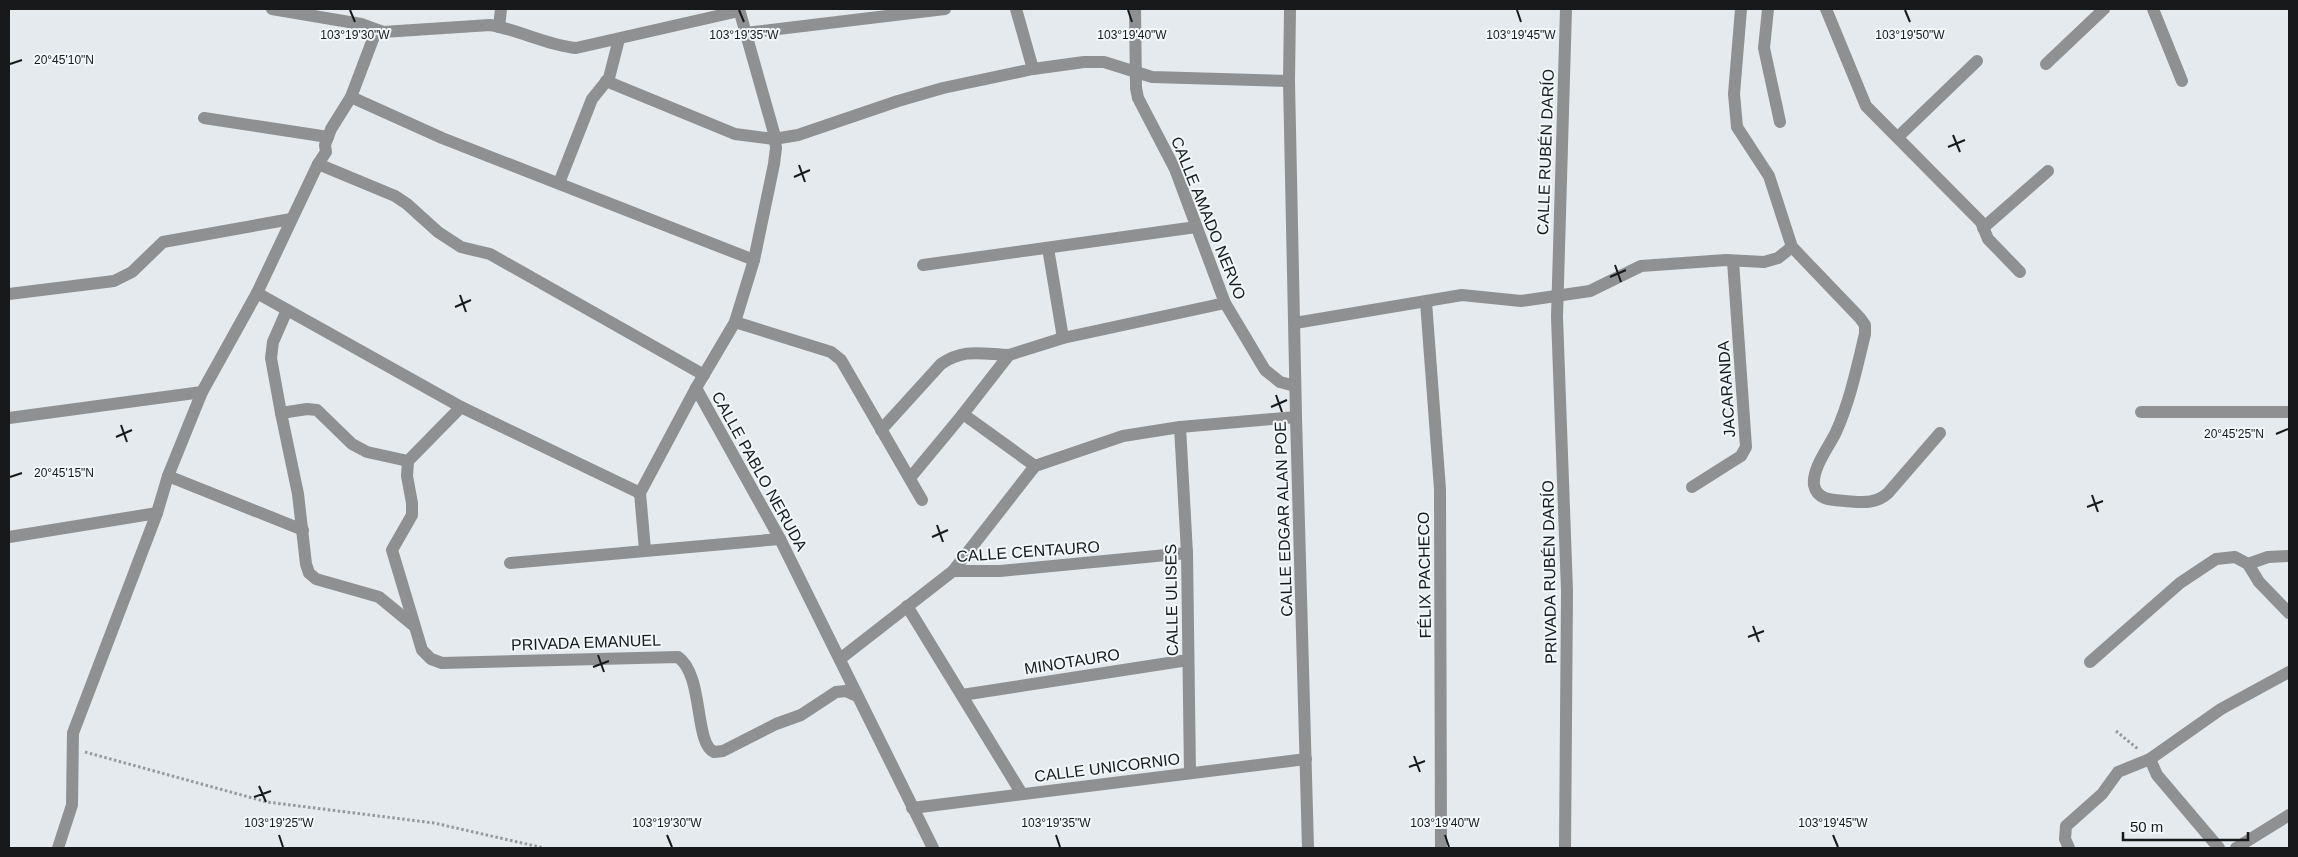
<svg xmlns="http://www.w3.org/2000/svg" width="2298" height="857" font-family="Helvetica,sans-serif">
<rect width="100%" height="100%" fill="#e4eaed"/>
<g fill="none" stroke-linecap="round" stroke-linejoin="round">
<g stroke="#969a9c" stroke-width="3" stroke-dasharray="2.5 2.5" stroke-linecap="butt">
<path d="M2116,731L2138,749"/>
<path d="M85,752L267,802L434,823L544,848"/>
</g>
<g stroke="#8e9092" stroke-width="12">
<path d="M272,9L361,24L383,32L490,25C520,30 546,45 576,48L739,11"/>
<path d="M1016,9L1033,69"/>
<path d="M1135,9L1136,88L1138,98L1175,169L1225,303L1265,370L1280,382L1295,386"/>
<path d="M1741,9L1734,94L1737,127L1769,176L1792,247L1860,318L1865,325V334C1857,367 1850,401 1836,432C1829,447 1812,468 1814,485C1817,500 1832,500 1845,501C1861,502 1875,505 1888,493L1940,433"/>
<path d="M1768,9L1764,48L1780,122"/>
<path d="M1826,9L1866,106L1981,222L1988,239L2020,272"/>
<path d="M2153,9L2182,81"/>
<path d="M499,27L501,9"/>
<path d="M745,33L945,9"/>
<path d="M2046,64L2104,9"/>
<path d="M606,81L735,134L774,139L798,135L898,101L943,88L1033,69L1084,62H1104L1152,77L1289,81"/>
<path d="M351,97L442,138L754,260"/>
<path d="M204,118L328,137"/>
<path d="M1898,137L1977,61"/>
<path d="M318,164L395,196L407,204L438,232L461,247L490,254L704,375"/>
<path d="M559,183L592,99L609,78L619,39"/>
<path d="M1983,228L2048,171"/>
<path d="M1048,248L1063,338"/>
<path d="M923,265L1196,227"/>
<path d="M257,293L461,407L640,493"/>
<path d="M9,294L114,281L132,272L163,242L291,219"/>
<path d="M1426,302L1440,489L1441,848"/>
<path d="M287,310L273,342L271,358L281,413L307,409L317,410L352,444L367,452L408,461"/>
<path d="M735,322L831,352L841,360L922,500"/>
<path d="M1295,323L1462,295L1521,301L1590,291L1641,266L1726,260L1764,262L1778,258L1792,247"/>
<path d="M696,388L780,539L933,848"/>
<path d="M461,407L408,461L407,476L412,503V515L392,550L422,650L431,659L442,663L678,657C704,675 694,743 714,752L723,751L776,724L801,715L836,692L846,691L857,696"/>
<path d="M2141,412H2289"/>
<path d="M281,413L298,494L306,564L309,573L316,579L379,597L413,625"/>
<path d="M9,418L202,392"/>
<path d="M1180,427L1187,553L1190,773"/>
<path d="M881,430L941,364C964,348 982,354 1009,355"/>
<path d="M1035,466L963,414L1009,355L1063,338L1225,303"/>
<path d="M168,476L303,530"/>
<path d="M910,478L963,414"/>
<path d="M1692,487L1741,456L1746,447L1733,261"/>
<path d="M9,537L157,513"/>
<path d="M645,550L640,493L696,388L735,322L754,260L774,164L776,148L774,133L739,9"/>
<path d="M510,563L780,539"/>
<path d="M2248,564L2268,557L2289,556"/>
<path d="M953,571H1000L1187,553"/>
<path d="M907,606L1022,794"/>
<path d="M840,659L953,571L1035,466L1123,436L1180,427L1296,417"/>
<path d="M2090,662L2180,583L2216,559L2235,557L2248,564L2259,582L2289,613"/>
<path d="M962,695L1188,660"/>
<path d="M2150,759L2157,775L2219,848"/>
<path d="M912,808L1306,759"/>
<path d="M58,848L72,805L73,733L157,513L168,476L202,392L257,293L318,164L326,152L325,145L331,129L351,97L376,31"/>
<path d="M1565,848L1567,591L1557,317L1566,9"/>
<path d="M2069,848L2065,839L2066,826L2102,794L2118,772L2150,759L2221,709L2289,672"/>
<path d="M2236,848L2289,815"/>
</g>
<path stroke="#8e9092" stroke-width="12" d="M1290,9L1289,81L1296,417L1308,848"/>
</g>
<path fill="none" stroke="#17191a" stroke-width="2" d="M350,10L355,22M739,10L744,22M1128,10L1132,22M1517,10L1521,22M1905,10L1910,22M10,64L22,60M1953,135L1960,152M1948,147L1965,140M799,165L805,182M794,177L810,170M1615,265L1621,282M1610,277L1626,270M460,295L466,312M455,307L471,300M1276,395L1282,412M1271,407L1287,400M121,425L127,442M2276,434L2288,429M116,437L132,430M10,477L22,473M2092,495L2098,512M2087,507L2103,501M937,525L943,542M932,537L948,530M1753,626L1759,642M1748,637L1764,631M598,655L604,672M593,667L609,661M1414,756L1420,772M1409,767L1425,761M259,786L266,802M254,797L271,791M279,835L283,847M667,835L672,847M1056,835L1060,847M1445,835L1449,847M1833,835L1838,847"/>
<g text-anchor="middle" stroke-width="4" stroke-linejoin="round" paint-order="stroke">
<g font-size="16" fill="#17191a" stroke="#f2f7fa">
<text transform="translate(1545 152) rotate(-88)" y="6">CALLE RUBÉN DARÍO</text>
<text transform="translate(1209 218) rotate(68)" y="6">CALLE AMADO NERVO</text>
<text transform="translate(1726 389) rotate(-94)" y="6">JACARANDA</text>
<text transform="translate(760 471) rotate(61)" y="6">CALLE PABLO NERUDA</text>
<text transform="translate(1283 519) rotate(-92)" y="6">CALLE EDGAR ALAN POE</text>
<text transform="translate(1028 551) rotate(-4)" y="6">CALLE CENTAURO</text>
<text transform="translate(1549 572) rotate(-91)" y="6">PRIVADA RUBÉN DARÍO</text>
<text transform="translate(1424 575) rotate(-91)" y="6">FÉLIX PACHECO</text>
<text transform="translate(1171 600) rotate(-91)" y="6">CALLE ULISES</text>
<text transform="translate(586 642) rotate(-2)" y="6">PRIVADA EMANUEL</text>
<text transform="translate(1072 661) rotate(-9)" y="6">MINOTAURO</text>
<text transform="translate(1107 767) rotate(-7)" y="6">CALLE UNICORNIO</text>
</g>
</g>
<g font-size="12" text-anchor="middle" fill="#17191a" stroke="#f2f7fa" stroke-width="4" stroke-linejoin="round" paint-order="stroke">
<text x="355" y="39">103°19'30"W</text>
<text x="744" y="39">103°19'35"W</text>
<text x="1132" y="39">103°19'40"W</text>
<text x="1521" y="39">103°19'45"W</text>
<text x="1910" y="39">103°19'50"W</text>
<text x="64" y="64">20°45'10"N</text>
<text x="2234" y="438">20°45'25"N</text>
<text x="64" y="477">20°45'15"N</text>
<text x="279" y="827">103°19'25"W</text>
<text x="667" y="827">103°19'30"W</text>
<text x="1056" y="827">103°19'35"W</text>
<text x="1445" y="827">103°19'40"W</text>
<text x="1833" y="827">103°19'45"W</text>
</g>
<rect width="2298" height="857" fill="none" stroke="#17191a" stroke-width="20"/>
<path d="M2123 832v8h125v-8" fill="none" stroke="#17191a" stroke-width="2.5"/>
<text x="2130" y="832" font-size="15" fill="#17191a" stroke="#f2f7fa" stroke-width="4" paint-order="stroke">50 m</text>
</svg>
